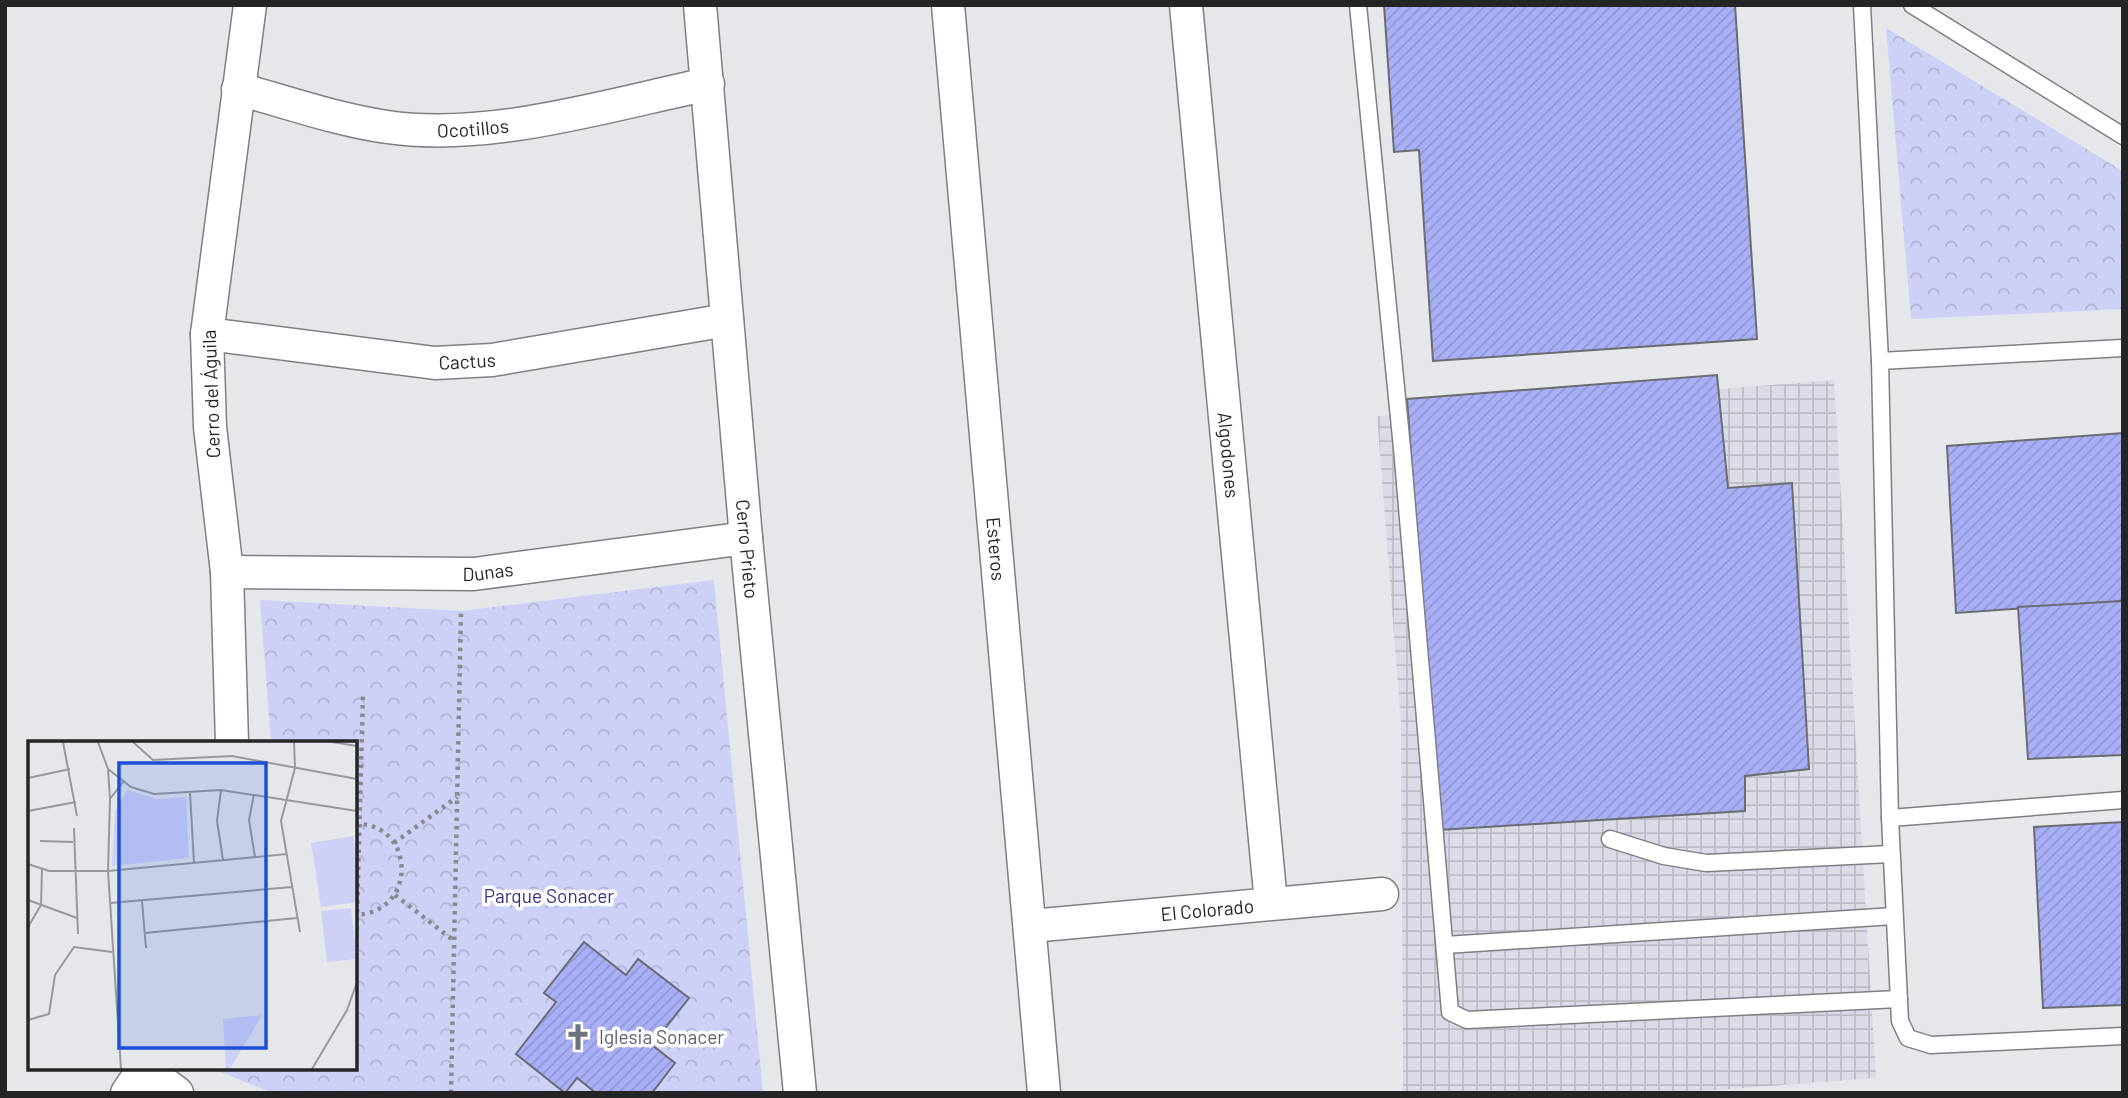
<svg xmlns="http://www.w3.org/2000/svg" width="2128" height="1098" font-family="Barlow,sans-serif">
<defs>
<pattern id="industrial-grid" width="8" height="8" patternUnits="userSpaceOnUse" patternTransform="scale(1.75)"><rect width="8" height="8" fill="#dadbe7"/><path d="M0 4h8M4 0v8" fill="none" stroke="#bbbcc6"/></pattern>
<pattern id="forest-crowns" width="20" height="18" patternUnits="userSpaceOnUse" patternTransform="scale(1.75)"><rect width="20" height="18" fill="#cdd1f7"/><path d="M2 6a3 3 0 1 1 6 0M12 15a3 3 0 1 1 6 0" fill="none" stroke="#b0b3d4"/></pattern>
<pattern id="building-hatch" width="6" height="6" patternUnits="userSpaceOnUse" patternTransform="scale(1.75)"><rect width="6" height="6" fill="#a8aff7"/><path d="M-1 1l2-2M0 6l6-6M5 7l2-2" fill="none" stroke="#9096d4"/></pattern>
</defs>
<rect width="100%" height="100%" fill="#e6e7eb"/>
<path fill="url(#industrial-grid)" d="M1834,380L1876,1078L1674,1093H1403L1401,723L1377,416Z"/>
<g fill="url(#forest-crowns)">
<path d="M1886,28L2123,171V309L1911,319Z"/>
<path d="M714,580L763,1093H273L218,1071L216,1068H355V743H271L260,600L461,611Z"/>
</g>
<g fill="url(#building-hatch)" stroke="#6b6c70" stroke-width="2">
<path d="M1384,5H1735L1757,339L1433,361L1419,150L1394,152Z"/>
<path d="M1717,375L1728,488L1792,483L1809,769L1745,776V811L1439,830L1407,399Z"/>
<path d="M2123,433V601L1956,613L1947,446Z"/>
<path d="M2123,601V755L2028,759L2018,607Z"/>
<path d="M2123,822V1005L2043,1008L2034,827Z"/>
<path d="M584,942L626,975L638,959L689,998L652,1045L675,1063L652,1093H596L577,1078L565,1093L516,1054L556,1002L544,993Z"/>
</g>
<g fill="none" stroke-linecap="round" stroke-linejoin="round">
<defs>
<g id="service">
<path d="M1358,5L1402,448L1450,1012L1467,1020L1899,999"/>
<path d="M1862,5L1880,361L1890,818L1900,1021L1908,1038L1931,1045L2123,1036"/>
<path d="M1912,5L2123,136"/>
<path d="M1880,361L2123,348"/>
<path d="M1890,818L2123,800"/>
<path d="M1610,839L1664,856L1706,863L1891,854"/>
<path d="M1445,945L1894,916"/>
</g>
<g id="minor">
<path id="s1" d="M700,5L746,538L800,1093"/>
<path id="s2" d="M948,5L1044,1093"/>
<path id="s3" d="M1186,5L1271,903"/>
<path id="s4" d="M238,89C287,102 338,120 387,127C489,142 608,105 708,84"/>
<path id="s5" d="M207,334L435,363L492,360L727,320"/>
<path id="s6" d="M227,572L474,574L746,538"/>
<path d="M232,743L227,572L210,427L207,334L250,5"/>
<path id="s7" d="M1031,926L1382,894"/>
<path d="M127,1093L144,1068L177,1093"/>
</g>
</defs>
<use href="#service" stroke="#7f7f83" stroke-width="19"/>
<use href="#minor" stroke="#7f7f83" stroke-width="35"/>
<g stroke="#8a8a8d" stroke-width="4.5" stroke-dasharray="3.5 5" stroke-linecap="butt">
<path d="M355,824C415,822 419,912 356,915"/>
<path d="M394,843L457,797"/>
<path d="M395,895L453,940"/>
<path d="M355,989L363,694"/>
<path d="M451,1093L461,611"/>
</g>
<use href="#service" stroke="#fff" stroke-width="16"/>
<use href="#minor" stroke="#fff" stroke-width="32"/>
</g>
<defs>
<symbol id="church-bare" viewBox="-9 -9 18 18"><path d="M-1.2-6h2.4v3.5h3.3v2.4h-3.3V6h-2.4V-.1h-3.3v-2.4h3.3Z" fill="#6b7280" stroke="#fff" stroke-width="2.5" paint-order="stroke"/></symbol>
</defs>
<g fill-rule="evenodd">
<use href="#church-bare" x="559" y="1018" width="38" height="38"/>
</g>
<g text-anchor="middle" stroke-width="7" stroke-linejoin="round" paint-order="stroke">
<g font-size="19" fill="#252527" stroke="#fff">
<text dy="7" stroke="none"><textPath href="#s4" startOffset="240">Ocotillos</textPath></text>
<text dy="7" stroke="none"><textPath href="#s5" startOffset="262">Cactus</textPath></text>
<text transform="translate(211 394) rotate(-92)" y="7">Cerro del Águila</text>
<text dy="7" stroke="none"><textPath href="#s3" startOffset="452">Algodones</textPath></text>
<text dy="7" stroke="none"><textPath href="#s1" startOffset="546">Cerro Prieto</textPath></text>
<text dy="7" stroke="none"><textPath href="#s2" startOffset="546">Esteros</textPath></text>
<text dy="7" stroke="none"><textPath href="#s6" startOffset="261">Dunas</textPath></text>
<text dy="7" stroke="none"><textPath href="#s7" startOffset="177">El Colorado</textPath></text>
</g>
<g font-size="19" fill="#363283" stroke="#fff">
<text x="549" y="903">Parque Sonacer</text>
</g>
<g font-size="19" fill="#5b616d" stroke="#fff" text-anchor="start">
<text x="599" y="1044">Iglesia Sonacer</text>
</g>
</g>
<g transform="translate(28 741)">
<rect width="329" height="329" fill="#e6e7eb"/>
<path d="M326,95L329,161L293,166L283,102ZM323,167L329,218L299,221L293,170Z" fill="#cdd1f7"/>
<path d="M99,49L130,58L158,56L161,117L84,125L87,70ZM234,274L202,328H198L195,278Z" fill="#cdd1f7"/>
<path fill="none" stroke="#99999d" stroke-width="2" d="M35,1L49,75M70,1L80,28L82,58L80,130L93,328M105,1L125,19L204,15L329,38M266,1L267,27L253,80L272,191M304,1L329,5M80,28L103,46L126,53L193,49L329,70M0,37L42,28M193,49L189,80L195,119M162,52L166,122M226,53L221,79L227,116M82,58L95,41M0,70L48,61M46,87L50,193M12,100L45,101M0,123L21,130H80L259,113M0,159L49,177M114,160L118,207M82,162L264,146M0,186L13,164L14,128M117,192L269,177M0,279L21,273L27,234L46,206L84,211M284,328L319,269L329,241"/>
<path fill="#1d4ed8" fill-opacity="0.15" stroke="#1d4ed8" stroke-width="3.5" d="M91,22H238V307H91Z"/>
<rect width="329" height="329" fill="none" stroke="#252527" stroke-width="3.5"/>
</g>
<rect width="2128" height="1098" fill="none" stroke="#252527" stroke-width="14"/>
</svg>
